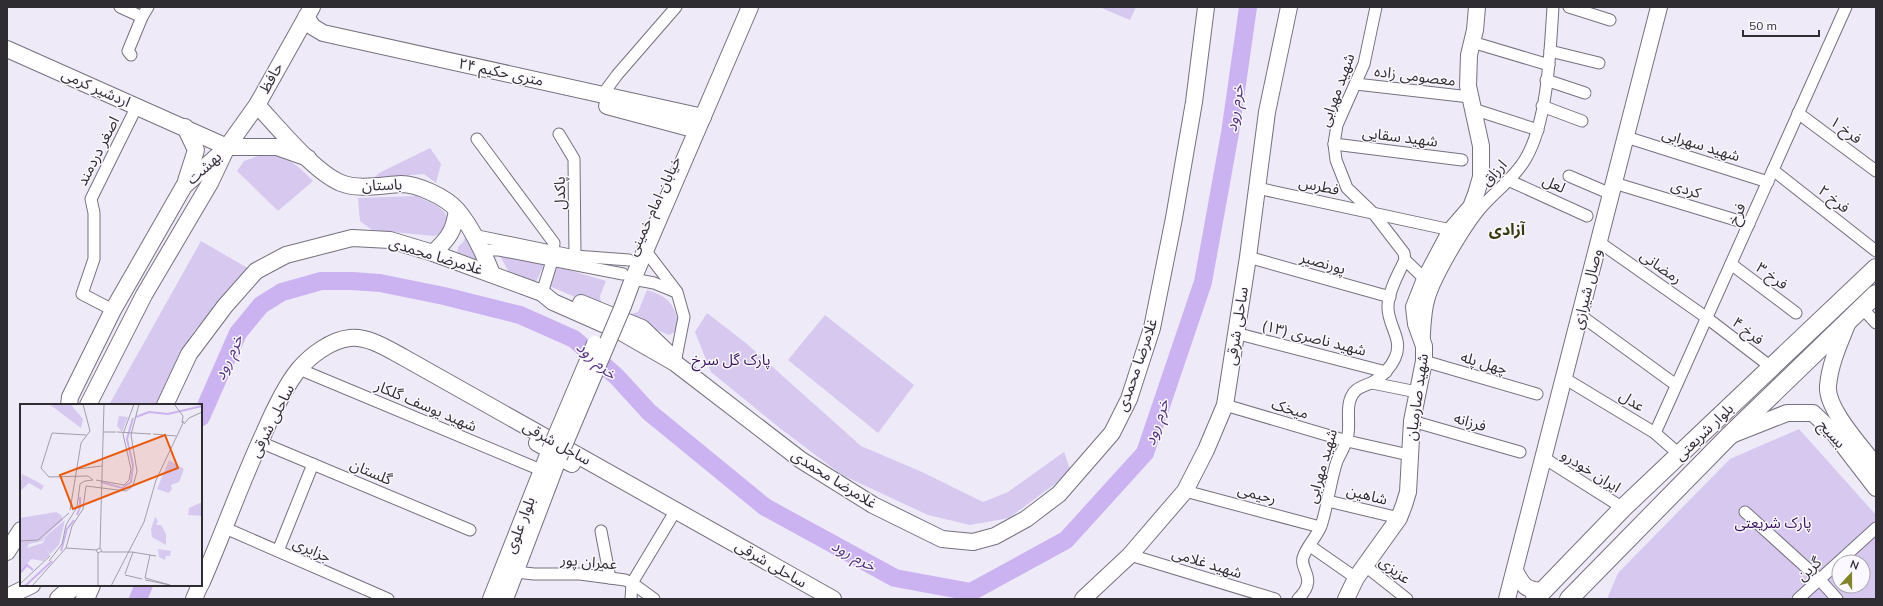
<svg xmlns="http://www.w3.org/2000/svg" width="1883" height="606" font-family="Mulish,'Noto Sans Arabic',sans-serif">
<rect width="100%" height="100%" fill="#efeaf8"/>
<g fill="#d7c8f0" fill-rule="evenodd">
<path d="M1099,7H1136L1130,20Z"/>
<path d="M430,148L441,164L436,183L424,174L374,178L379,173Z"/>
<path d="M264,154C286,154 298,166 313,181L278,211L237,171L244,161Z"/>
<path d="M416,196C432,204 456,209 444,232L434,236L372,230L360,221L358,198Z"/>
<path d="M466,231L482,259L476,261L457,256L458,247L464,241Z"/>
<path d="M201,241L251,270L194,331L173,371L159,405H109Z"/>
<path d="M499,254L544,265L534,286L511,276Z"/>
<path d="M555,266L606,281L600,296L602,308L549,286Z"/>
<path d="M647,290C669,297 673,303 679,324L675,332L669,335L628,318V315L638,312Z"/>
<path d="M707,313L747,344L861,446L922,472L983,502L1008,492L1064,452L1071,472L1009,518L970,525L928,515L842,475L781,429L711,372L695,332Z"/>
<path d="M825,315L914,385L878,433L788,360Z"/>
<path d="M1799,429L1876,515V599H1607L1618,573L1730,459ZM1839,562H1863V586H1839Z"/>
</g>
<g fill="none" stroke-linecap="round" stroke-linejoin="round">
<g stroke="#cbb3f1" stroke-width="18">
<path d="M201,417L238,333L261,305L282,292L321,281H352L380,283L444,296L520,315L574,339L617,377L649,412L765,507L895,578L971,592L1066,540L1145,453L1203,282L1230,133L1248,7"/>
<path d="M138,599L144,585"/>
</g>
<defs>
<g id="street">
<path d="M120,7L142,17"/>
<path d="M1569,7L1610,20"/>
<path d="M1472,42L1549,65"/>
<path d="M1550,51L1599,63"/>
<path d="M131,55L128,51L142,17L148,7"/>
<path d="M1546,80L1585,93"/>
<path d="M1356,84L1470,97"/>
<path d="M603,94L617,75L676,7"/>
<path d="M1542,106L1582,121"/>
<path d="M1473,109L1538,130"/>
<path d="M1798,113L1876,171"/>
<path d="M559,134L574,159L575,256"/>
<path d="M1626,137L1768,182"/>
<path d="M477,139L554,243L553,252"/>
<path d="M1334,144L1462,160"/>
<path d="M1773,170L1876,251"/>
<path d="M1569,176L1611,194"/>
<path d="M1508,180L1587,216"/>
<path d="M1614,183L1749,224"/>
<path d="M1257,188L1451,230"/>
<path d="M473,235L575,256L629,260"/>
<path d="M1599,242L1707,318L1771,367"/>
<path d="M482,250H499L623,274"/>
<path d="M645,250L677,292L684,317L675,363"/>
<path d="M1248,257L1390,297"/>
<path d="M1405,260L1425,279"/>
<path d="M1731,264L1796,313"/>
<path d="M633,279L654,283L676,292"/>
<path d="M542,293L552,261"/>
<path d="M1862,308L1876,323"/>
<path d="M113,310L82,294L94,259V213L91,199L137,106"/>
<path d="M1580,315L1676,385"/>
<path d="M1235,333L1386,372"/>
<path d="M1424,341C1425,327 1425,312 1429,299C1435,277 1465,227 1480,209C1494,192 1515,178 1526,158C1548,120 1550,51 1553,7"/>
<path d="M1424,361L1537,394"/>
<path d="M299,369L541,470"/>
<path d="M1564,378L1655,433L1680,455"/>
<path d="M1372,383L1417,392"/>
<path d="M1225,405L1347,441L1409,455"/>
<path d="M1412,421L1520,452"/>
<path d="M1655,433L1846,7"/>
<path d="M260,442L470,530"/>
<path d="M1544,458L1623,508"/>
<path d="M1185,491L1320,527"/>
<path d="M1328,501L1399,518"/>
<path d="M1745,512L1819,579L1837,599"/>
<path d="M225,528L388,599"/>
<path d="M601,531L610,578"/>
<path d="M1310,546L1356,578"/>
<path d="M278,551L313,464"/>
<path d="M1130,555L1275,599"/>
<path d="M1364,565L1407,599"/>
<path d="M516,572L534,574H580L625,580L632,583L654,599"/>
<path d="M631,599L632,583L676,510"/>
<path d="M1298,599C1320,577 1297,570 1304,555C1308,545 1317,536 1321,526C1328,505 1330,482 1337,461C1340,454 1345,447 1347,439C1351,427 1346,412 1350,400C1354,387 1363,387 1373,382C1382,377 1391,367 1395,358C1404,339 1387,325 1388,306C1388,292 1399,272 1405,260L1404,253L1374,214L1347,188L1336,160L1334,144L1337,125L1364,64L1376,7"/>
<path d="M1798,599L1876,528"/>
</g>
<g id="secondary">
<path d="M306,17L313,27L323,33L703,117"/>
<path d="M7,49L227,147H277L308,158"/>
<path d="M257,105C277,126 314,172 341,183C358,190 382,185 401,184C417,184 446,197 457,210C471,226 484,254 492,274"/>
<path d="M607,106L697,130"/>
<path d="M185,127L196,150L186,181"/>
<path d="M433,253C449,238 454,231 457,210"/>
<path d="M581,303L642,328L667,352"/>
<path d="M623,306L633,279L750,7"/>
<path d="M1848,322C1840,342 1830,363 1828,386C1826,409 1862,447 1876,466"/>
<path d="M69,405L70,397L113,310L184,186L224,150"/>
<path d="M88,405L144,295L210,183L227,147L257,105L312,7"/>
<path d="M165,405L189,354L225,306L256,271L286,255L352,238L390,240L433,253L542,293L553,302L621,332L675,363L801,460L873,505L942,539L973,542L995,536L1026,519L1059,494L1112,433L1129,399L1152,328L1174,218L1194,102L1206,7"/>
<path d="M1731,435L1787,413H1813L1833,432L1876,488"/>
<path d="M7,552L21,530"/>
<path d="M1515,571C1523,586 1525,590 1543,591"/>
<path d="M201,584C223,534 241,482 264,433C273,412 285,386 299,369C311,355 331,340 350,338C368,336 388,349 403,357L833,599"/>
<path d="M7,597L32,585"/>
<path d="M194,599L200,585"/>
<path d="M491,599L550,450L537,443"/>
<path d="M505,599L559,457L572,464"/>
<path d="M1083,599L1130,555L1185,491L1206,450L1225,405L1248,257L1267,112L1289,7"/>
<path d="M1346,599L1356,578L1399,518L1404,505L1408,492L1412,421L1424,361V346L1416,324L1414,307L1425,279L1451,230L1471,207L1476,194L1481,177V146L1468,86L1469,55L1475,30L1477,7"/>
<path d="M1507,599L1659,7"/>
</g>
<g id="primary">
<path d="M59,599L75,585"/>
<path d="M85,599L91,585"/>
<path d="M1535,599L1623,508L1876,268"/>
<path d="M1569,599L1728,437L1876,294"/>
</g>
</defs>
<use href="#street" stroke="#76717e" stroke-width="13"/>
<use href="#secondary" stroke="#76717e" stroke-width="18"/>
<use href="#primary" stroke="#76717e" stroke-width="20"/>
<use href="#street" stroke="#fff" stroke-width="11"/>
<use href="#secondary" stroke="#fff" stroke-width="16"/>
<use href="#primary" stroke="#fff" stroke-width="18"/>
<defs>
<g id="secondary-bridge">
<path d="M550,450L595,344"/>
<path d="M559,457L623,306"/>
</g>
</defs>
<use href="#secondary-bridge" stroke="#76717e" stroke-width="18" stroke-linecap="butt"/>
<use href="#secondary-bridge" stroke="#fff" stroke-width="16"/>
</g>
<g text-anchor="middle" stroke-width="3" stroke-linejoin="round" paint-order="stroke">
<g font-size="15" fill="#2f2d32" stroke="#fbf9ff">
<text transform="translate(501 72) rotate(12)" y="5">۲۴ متری حکیم</text>
<text transform="translate(1415 76) rotate(7)" y="5">معصومی زاده</text>
<text transform="translate(271 78) rotate(-61)" y="5">حافظ</text>
<text transform="translate(96 88) rotate(24)" y="5">اردشیر کرمی</text>
<text transform="translate(1337 90) rotate(-70)" y="5">شهید مهرابی</text>
<text transform="translate(1846 130) rotate(37)" y="5">فرخ ۱</text>
<text transform="translate(1400 137) rotate(7)" y="5">شهید سقایی</text>
<text transform="translate(1701 145) rotate(17)" y="5">شهید سهرابی</text>
<text transform="translate(98 151) rotate(-63)" y="5">اصغر دردمند</text>
<text transform="translate(204 168) rotate(-42)" y="5">بهشت</text>
<text transform="translate(1494 173) rotate(-48)" y="5">ارزاق</text>
<text transform="translate(1554 184) rotate(25)" y="5">لعل</text>
<text transform="translate(382 185) rotate(-2)" y="5">باستان</text>
<text transform="translate(1319 186) rotate(12)" y="5">فطرس</text>
<text transform="translate(1686 189) rotate(17)" y="5">کردی</text>
<text transform="translate(560 193) rotate(-91)" y="5">پاکدل</text>
<text transform="translate(1834 199) rotate(38)" y="5">فرخ ۲</text>
<text transform="translate(654 206) rotate(-65)" y="5">خیابان امام خمینی</text>
<text transform="translate(1737 214) rotate(-66)" y="5">فرخ</text>
<text transform="translate(436 256) rotate(17)" y="5">غلامرضا محمدی</text>
<text transform="translate(1323 263) rotate(16)" y="5">پورنصیر</text>
<text transform="translate(1661 267) rotate(35)" y="5">رمضانی</text>
<text transform="translate(1772 276) rotate(36)" y="5">فرخ ۳</text>
<text transform="translate(1587 289) rotate(-76)" y="5">وصال شیرازی</text>
<text transform="translate(1237 326) rotate(-81)" y="5">ساحلی شرقی</text>
<text transform="translate(1748 331) rotate(38)" y="5">فرخ ۴</text>
<text transform="translate(1314 338) rotate(14)" y="5">شهید ناصری (۱۳)</text>
<text transform="translate(1484 363) rotate(16)" y="5">چهل پله</text>
<text transform="translate(1137 365) rotate(-71)" y="5">غلامرضا محمدی</text>
<text transform="translate(1417 397) rotate(-82)" y="5">شهید صارمیان</text>
<text transform="translate(1632 401) rotate(32)" y="5">عدل</text>
<text transform="translate(426 406) rotate(23)" y="5">شهید یوسف گلکار</text>
<text transform="translate(1290 409) rotate(16)" y="5">میخک</text>
<text transform="translate(272 421) rotate(-63)" y="5">ساحلی شرقی</text>
<text transform="translate(1470 422) rotate(16)" y="5">فرزانه</text>
<text transform="translate(1704 432) rotate(-44)" y="5">بلوار شریعتی</text>
<text transform="translate(1832 434) rotate(48)" y="5">بسیج</text>
<text transform="translate(557 443) rotate(29)" y="5">ساحل شرقی</text>
<text transform="translate(1322 466) rotate(-74)" y="5">شهید مهرابی</text>
<text transform="translate(1591 471) rotate(32)" y="5">ایران خودرو</text>
<text transform="translate(371 472) rotate(23)" y="5">گلستان</text>
<text transform="translate(834 479) rotate(32)" y="5">غلامرضا محمدی</text>
<text transform="translate(1257 494) rotate(15)" y="5">رحیمی</text>
<text transform="translate(1367 495) rotate(14)" y="5">شاهين</text>
<text transform="translate(520 525) rotate(-69)" y="5">بلوار علوی</text>
<text transform="translate(312 550) rotate(24)" y="5">جزایری</text>
<text transform="translate(589 562) rotate(5)" y="5">عمران پور</text>
<text transform="translate(1207 563) rotate(17)" y="5">شهید غلامی</text>
<text transform="translate(771 564) rotate(30)" y="5">ساحلی شرقی</text>
<text transform="translate(1809 569) rotate(-42)" y="5">گرین</text>
<text transform="translate(1395 570) rotate(38)" y="5">عزیزی</text>
</g>
<g font-size="15" fill="#37135b" stroke="#fbf9ff">
<text x="731" y="365">پارک گل سرخ</text>
<text x="1773" y="528">پارک شریعتی</text>
</g>
<g font-size="16" font-style="italic" fill="#56357e" stroke="#fbf9ff">
<text transform="translate(1234 108) rotate(-81)" y="6">خرم رود</text>
<text transform="translate(228 357) rotate(-65)" y="6">خرم رود</text>
<text transform="translate(597 360) rotate(42)" y="6">خرم رود</text>
<text transform="translate(1156 422) rotate(-71)" y="6">خرم رود</text>
<text transform="translate(854 555) rotate(29)" y="6">خرم رود</text>
</g>
<g font-size="16" font-weight="bold" fill="#393a11" stroke="#fbf9ff">
<text x="1507" y="235">آزادی</text>
</g>
</g>
<g transform="translate(20 404)">
<rect width="182" height="182" fill="#efeaf8"/>
<path d="M29,0H55L52,2L63,15L61,24ZM99,12L108,13L102,28L97,22ZM149,56L164,65L159,78L151,81L152,85L149,89L137,85ZM2,70L16,77L24,82L21,86L9,79L0,87ZM182,98V112L168,111L169,104ZM36,108L41,111L43,116L25,132L22,137L9,140L7,144L23,139L25,133L45,116L39,141L30,150L24,141L30,151L23,157L11,155L0,169V114ZM135,113L138,117L136,121H141L146,130V141L132,133L131,125ZM138,145L151,147L150,152H146L145,156L139,153Z" fill="#d7c8f0"/>
<path fill="none" stroke="#cbb3f1" stroke-width="2" d="M116,13L129,8L148,10L182,2M81,78L102,84L111,78L113,61L107,35L113,14M57,111L60,103V93M41,147L47,125L54,116M0,169L7,161L13,166M5,182L32,157"/>
<path fill="none" stroke="#a29ea9" stroke-width="1" d="M63,0L70,27M154,0L163,12L162,19M164,20L169,14L182,8M83,28H96M97,28L131,30M133,30L156,32M66,31L32,29L21,64L29,73L68,72L73,76M57,65L82,62M76,76L104,81L109,76L111,65L103,30L114,0M50,106L61,39L70,27M0,137L18,136L49,109M46,144L76,146L80,144L82,147L78,149L76,146M80,144L84,0M82,148H112L136,152M29,157L42,140L46,121L57,103L60,80L65,77L73,76M105,170L113,148M105,171L122,175M125,174L130,151M125,176L150,181L125,174M0,180L30,152M12,182L46,144L52,122L63,105L66,82L106,87L113,82L117,67L111,31L119,0M78,182V149M91,182L124,118L136,76L164,17"/>
<path fill="#e8590c" fill-opacity="0.15" stroke="#e8590c" stroke-width="2" d="M145,31L158,64L53,105L40,71Z"/>
<rect width="182" height="182" fill="none" stroke="#2f2d32" stroke-width="2"/>
</g>
<rect width="1883" height="606" fill="none" stroke="#2f2d32" stroke-width="16"/>
<g transform="translate(1851 574) rotate(21)"><circle r="19" fill="#fbf9ff" stroke="#a9a7ad"/>
<path d="M0-3L7 15L0 10L-7 15Z" fill="#81832d"/>
<text y="-6" font-size="11" font-weight="bold" text-anchor="middle" fill="#2f2d32">N</text>
</g>
<path d="M1743 30v6h76v-6" fill="none" stroke="#2f2d32" stroke-width="2"/>
<text x="1749" y="30" font-size="12" fill="#2f2d32" stroke="#fbf9ff" stroke-width="3" paint-order="stroke">50 m</text>
</svg>
